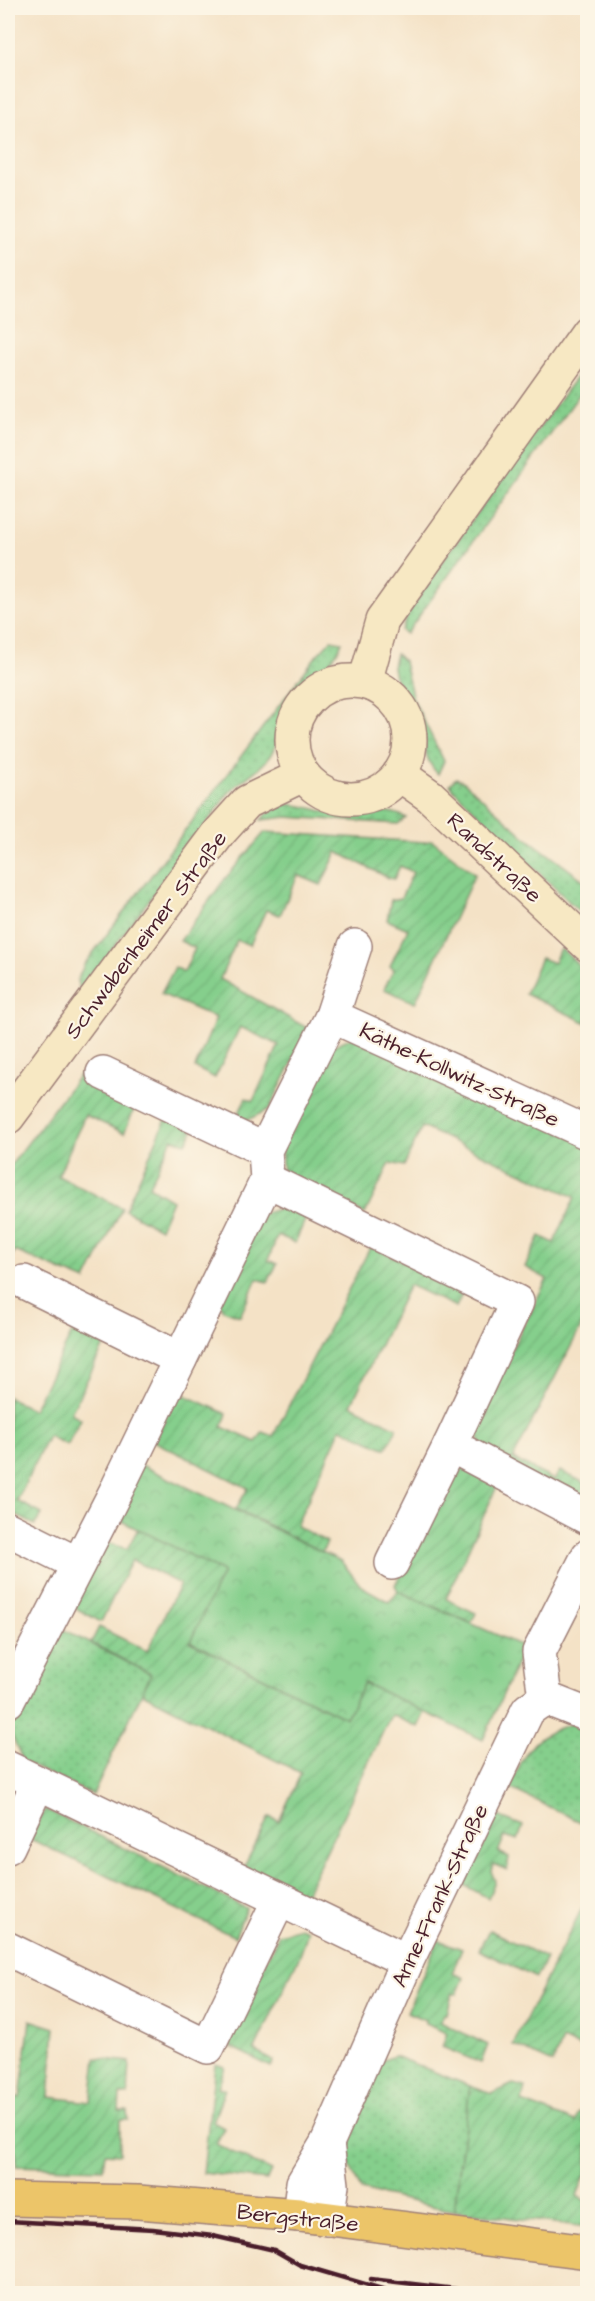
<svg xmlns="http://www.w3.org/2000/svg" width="595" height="2301" font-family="'Architects Daughter',sans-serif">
<defs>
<pattern id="grass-dots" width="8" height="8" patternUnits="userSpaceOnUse" patternTransform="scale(1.5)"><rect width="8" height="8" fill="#85cf8c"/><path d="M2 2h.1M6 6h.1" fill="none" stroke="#74b179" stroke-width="1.8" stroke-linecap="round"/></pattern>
<pattern id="park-crowns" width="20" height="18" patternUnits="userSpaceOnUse" patternTransform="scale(1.5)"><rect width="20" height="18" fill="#85cf8c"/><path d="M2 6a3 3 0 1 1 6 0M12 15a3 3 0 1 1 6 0" fill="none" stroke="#74b179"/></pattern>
<pattern id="garden-furrows" width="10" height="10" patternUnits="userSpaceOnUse" patternTransform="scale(1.5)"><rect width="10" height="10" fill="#85cf8c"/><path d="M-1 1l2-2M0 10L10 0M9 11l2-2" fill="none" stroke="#74b179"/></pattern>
</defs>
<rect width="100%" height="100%" fill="#fcf5e5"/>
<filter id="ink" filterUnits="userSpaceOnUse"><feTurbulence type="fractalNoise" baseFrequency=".0167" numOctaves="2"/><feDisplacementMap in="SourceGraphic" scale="12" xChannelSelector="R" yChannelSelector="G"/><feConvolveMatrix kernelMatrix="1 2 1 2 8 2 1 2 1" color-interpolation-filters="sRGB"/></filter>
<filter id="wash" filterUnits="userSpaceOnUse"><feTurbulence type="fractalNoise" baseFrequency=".008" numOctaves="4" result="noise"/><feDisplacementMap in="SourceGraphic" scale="24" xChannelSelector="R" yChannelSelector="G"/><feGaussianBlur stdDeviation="1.35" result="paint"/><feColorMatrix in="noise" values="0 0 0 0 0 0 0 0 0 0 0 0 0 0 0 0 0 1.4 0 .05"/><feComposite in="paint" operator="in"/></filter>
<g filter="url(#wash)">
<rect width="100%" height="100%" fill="#f4e2c6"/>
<g fill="url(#grass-dots)" stroke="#68775c" stroke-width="1.5">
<path d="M587,362V384L406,634L401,630L410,611L441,563Z"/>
<path d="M331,640L342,642C332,668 307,679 292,701C280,719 281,743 267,760C253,777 231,784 221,804L83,988H79L77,981L84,965L317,655Z"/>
<path d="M396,654L404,662L413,699L444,761L438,774C420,756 426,735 417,714C409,698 395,686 393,668C393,664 395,658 396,654Z"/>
<path d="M456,778L464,782L524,836L587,883V919L453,789L450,784Z"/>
<path d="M285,804C310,805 323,813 345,816C367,819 384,804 406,818L398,824L287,817L261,820L268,813Z"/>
<path d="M60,1628L151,1674L93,1795L23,1762L9,1728Z"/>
<path d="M571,1724L587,1732V1825L509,1788C527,1751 529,1737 571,1724Z"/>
<path d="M394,2056L470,2086L454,2211L361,2190L349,2164L347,2149L381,2061Z"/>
</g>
<path fill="url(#park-crowns)" stroke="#68775c" stroke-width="1.5" d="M141,1465L341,1561L361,1586L389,1602L398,1591L524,1647L483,1740L364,1683L346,1718L189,1641L223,1572L115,1518Z"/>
<g fill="url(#garden-furrows)" stroke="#68775c" stroke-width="1.5">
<path d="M265,832L425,842L432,840L475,874L415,1003L384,989L394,969L390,966L408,929L387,920L391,900L401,898L413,872L400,866L394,879L389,878L337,852L321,885L298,875L280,915L266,910L250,945L237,940L220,979L309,1029L269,1109L246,1121L237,1117L246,1098L253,1101L279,1045L240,1027L215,1078L195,1068L216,1018L161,994L175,967L184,972L195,948L180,941L224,880Z"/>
<path d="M562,949L587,973V1023L525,994L541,958L554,963L559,950Z"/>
<path d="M357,1035L587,1144L588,1305L584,1313L587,1315L513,1459L554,1480L560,1471L587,1484V1495L574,1499L484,1453L474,1424L547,1279L525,1267L540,1236L554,1243L575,1197L422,1127L404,1166L390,1163L365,1214L283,1175L281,1147L330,1047Z"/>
<path d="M80,1074L137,1103L124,1133L85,1115L58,1176L122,1208L86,1281L15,1251L11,1257L8,1255V1169Z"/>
<path d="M167,1117L193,1130L186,1143L172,1139L149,1186L172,1200L160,1229L125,1210Z"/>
<path d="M289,1205L308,1213L295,1243L278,1235L268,1260L277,1264L268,1282L257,1279L240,1316L223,1310L219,1301L259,1215Z"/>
<path d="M371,1246L464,1290L456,1307L409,1285L351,1405L397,1428L386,1449L341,1428L296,1526L327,1542L322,1552L236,1509L248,1488L151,1440L174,1390L227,1414L222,1427L256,1442L263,1432L273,1436Z"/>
<path d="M78,1321L109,1335L71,1413L81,1419L67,1445L48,1436L17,1501L42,1514L35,1525L8,1511V1397L33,1410Z"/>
<path d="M455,1464L498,1484L446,1599L476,1613L471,1623L398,1591L395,1585Z"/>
<path d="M138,1529L223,1572L190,1642L346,1718L364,1683L425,1712L418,1727L391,1715L304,1898L244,1867L269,1817L279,1821L301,1773L142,1693L151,1674L91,1643L99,1627L147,1651L180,1584L132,1560L101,1622L70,1605L101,1541L127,1549Z"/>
<path d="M45,1809L246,1908L235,1937L30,1839Z"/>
<path d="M498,1816L523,1826L518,1840L505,1836L498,1852L509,1857L507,1870L493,1864L491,1871L495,1881L488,1898L464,1885Z"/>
<path d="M587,1898V2050L562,2040L553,2063L513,2045Z"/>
<path d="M301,1928L308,1931L301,1953L254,2051L274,2061L271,2067L225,2044L279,1934Z"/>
<path d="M489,1930L546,1958L536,1978L479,1950Z"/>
<path d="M438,1940L462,1949L452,1973L464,1978L457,1994L452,1993L447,2014H444L440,2022L488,2045L481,2063L442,2047L447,2033L425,2024V2020L407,2012Z"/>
<path d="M30,2020L55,2028L49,2097L91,2102L96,2058L130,2062L128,2094H120L119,2111H127L128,2120H120V2154L105,2153L103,2169L16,2166V2152L8,2153L13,2096L20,2098Z"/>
<path d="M215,2064L225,2067L218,2087L225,2089L213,2122L224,2128L216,2144L271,2171L267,2180L203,2173Z"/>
<path d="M513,2084L525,2087L522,2102L575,2122L579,2113L585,2115L582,2123L587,2126V2170L577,2196L587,2202V2227L454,2211L470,2086L492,2094Z"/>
</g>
</g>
<g filter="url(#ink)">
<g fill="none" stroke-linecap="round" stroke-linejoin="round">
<defs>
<g id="street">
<path d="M332,1016L588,1133"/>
<path d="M103,1073L265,1150"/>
<path d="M267,1180L517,1302L450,1445L588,1518"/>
<path d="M24,1282L180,1359"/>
<path d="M8,1529L78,1564"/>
<path d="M392,1563L450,1445"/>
<path d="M545,1698L539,1652L588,1556"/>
<path d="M8,1701L118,1487L267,1180L265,1150L332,1016L355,946"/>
<path d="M8,1768L407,1961"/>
<path d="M8,1847L38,1783"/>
<path d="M8,1949L208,2047L279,1900"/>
<path d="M299,2215L303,2183L327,2143L407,1961L528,1710L545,1698L588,1715"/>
<path d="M327,2219L332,2185L327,2143"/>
</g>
<g id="secondary">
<circle cx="351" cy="740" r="59"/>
<path d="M365,682L382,621L588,332"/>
<path d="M399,774L430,796L588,945"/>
<path d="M8,1117L219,833L247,802L303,775"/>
</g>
<path id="primary" d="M8,2199L138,2202L299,2215L588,2252"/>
</defs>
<use href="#street" stroke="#9f8078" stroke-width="36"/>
<use href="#secondary" stroke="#9f8078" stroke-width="36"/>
<use href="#primary" stroke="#9f8078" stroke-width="36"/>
<use href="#street" stroke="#fff" stroke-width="33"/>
<use href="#secondary" stroke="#f7e8c3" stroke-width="33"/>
<use href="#primary" stroke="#ecc569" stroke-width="33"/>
<g stroke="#4a1f2b" stroke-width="4.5">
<path d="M8,2221L153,2229L213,2236L274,2250L300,2265L399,2294"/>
<path d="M371,2279L498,2294"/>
</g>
</g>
</g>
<g text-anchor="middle" stroke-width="4.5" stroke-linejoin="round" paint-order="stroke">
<g font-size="22" fill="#4a1f2b" stroke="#fcf5e5">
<text transform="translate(495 857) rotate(43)" y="8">Randstraße</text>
<text transform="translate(145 934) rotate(-53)" y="8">Schwabenheimer Straße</text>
<text transform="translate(460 1074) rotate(25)" y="8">Käthe-Kollwitz-Straße</text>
<text transform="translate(439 1895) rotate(-65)" y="8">Anne-Frank-Straße</text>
<text transform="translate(298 2217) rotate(6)" y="8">Bergstraße</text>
</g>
</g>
<rect width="595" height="2301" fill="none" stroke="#fcf5e5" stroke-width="30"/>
</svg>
